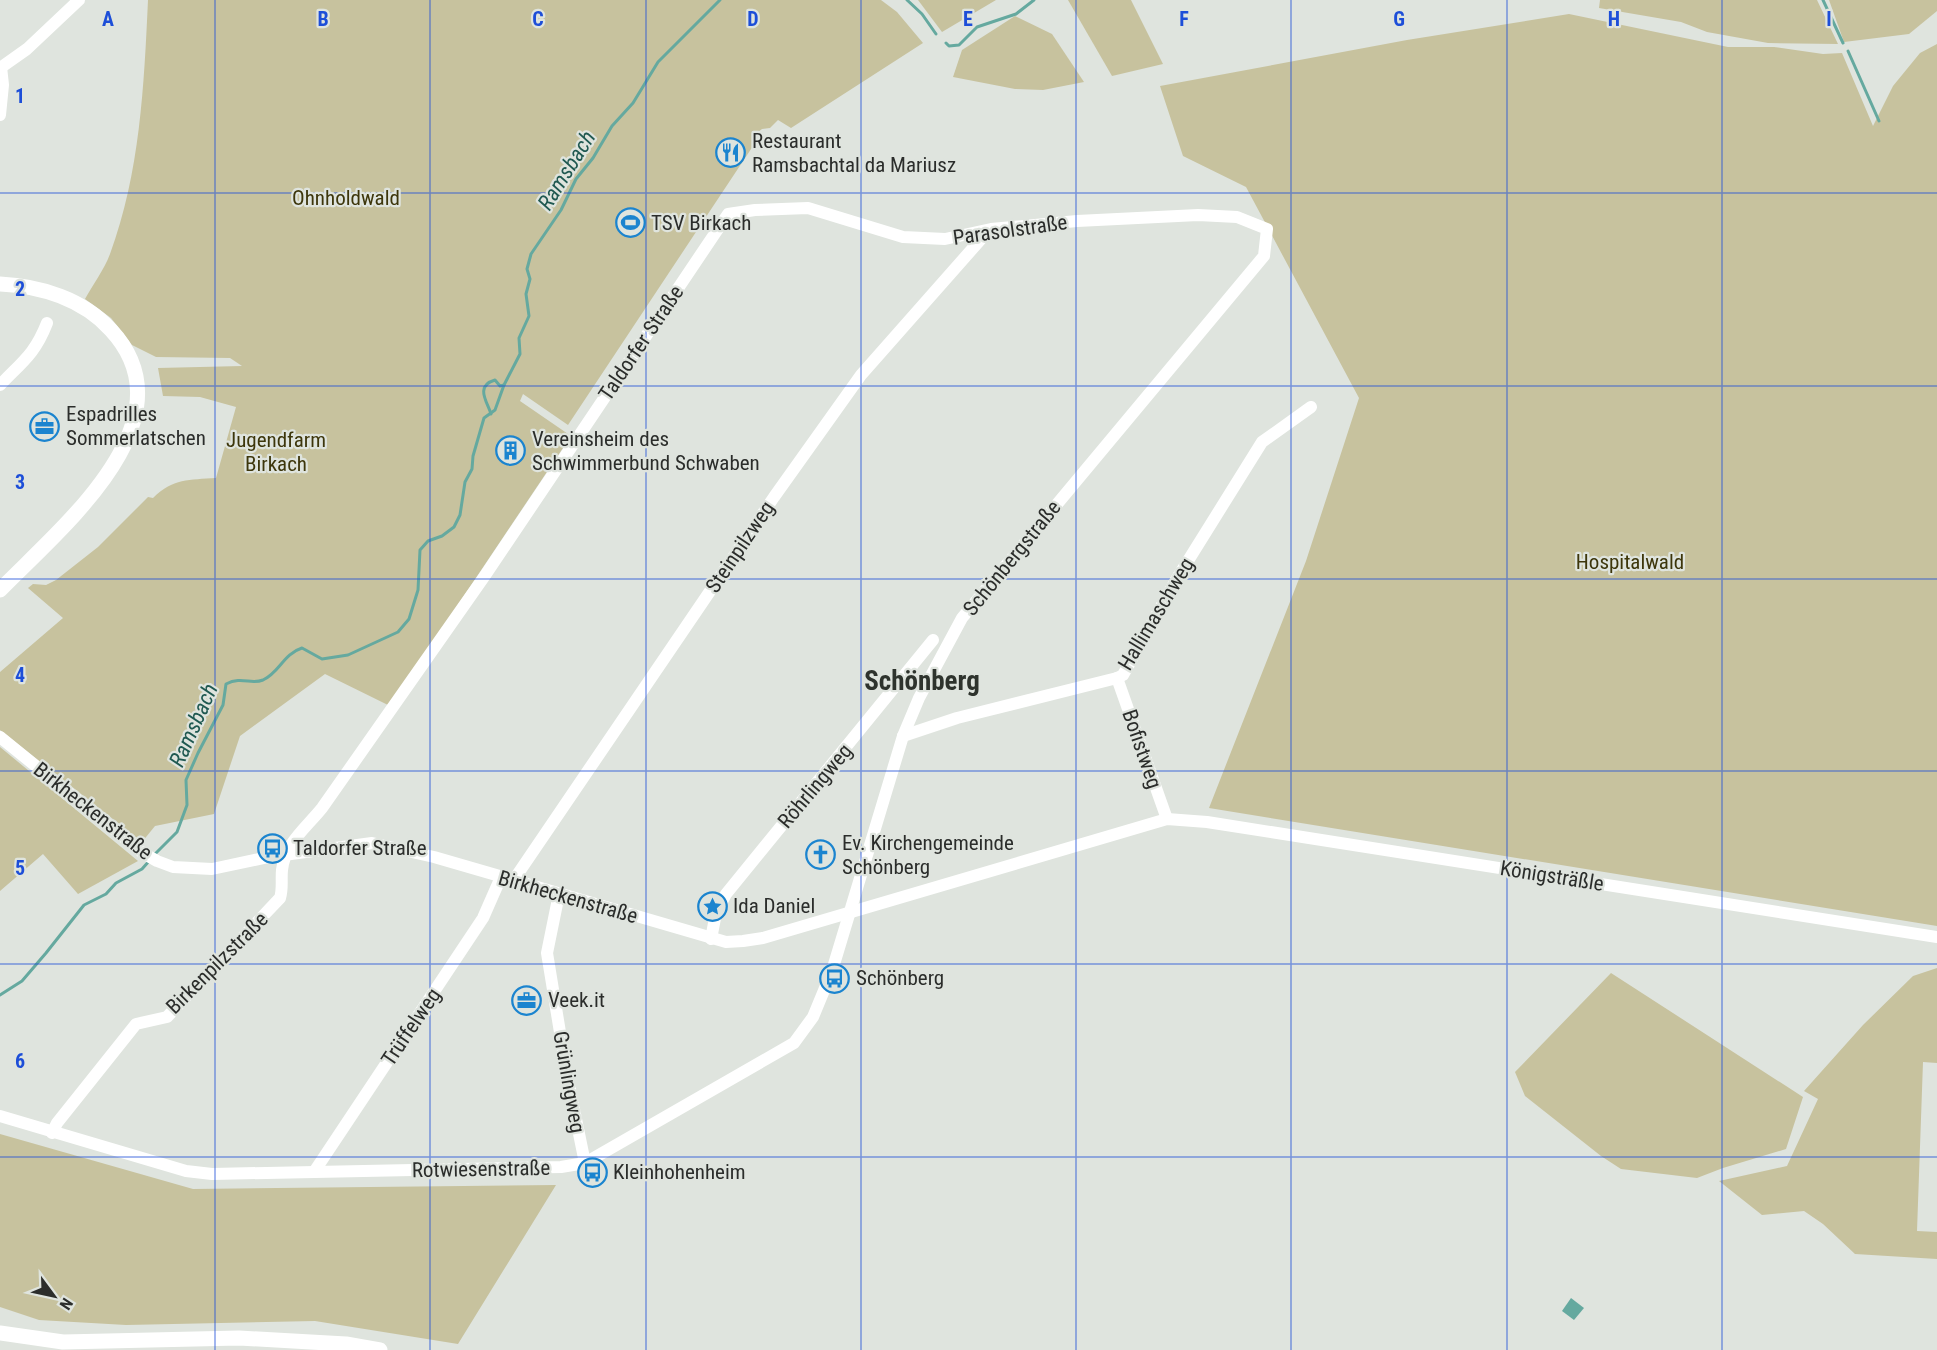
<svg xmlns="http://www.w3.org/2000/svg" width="1937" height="1350" font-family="'Roboto Condensed',sans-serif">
<rect width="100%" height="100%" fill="#dfe4de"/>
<g fill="#c7c29e">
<path d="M148,0H881L897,12L923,43L791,128L778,120L770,128L762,129L758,132L757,140L568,425L523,394L520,401L571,436L390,706L325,674L240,736L214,814L155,826L142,842L0,730V672L63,618L28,588L33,584L46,585L56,580L98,547L148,497L153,498C173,478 189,480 216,478L236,407L200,397L163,396L158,368L242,366L230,358L156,357L132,345L111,318L85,299C93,284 104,270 110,254C140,173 144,86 148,0Z"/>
<path d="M918,0H996L942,32Z"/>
<path d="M1068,0H1131L1163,64L1112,76Z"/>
<path d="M1600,0H1817L1838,44L1768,43L1707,32L1681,22L1599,8Z"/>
<path d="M1829,0H1937V11L1909,34L1844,42Z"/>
<path d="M1569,14L1728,47H1774L1823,54L1842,53L1873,126L1893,86L1920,53L1937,44V926L1209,808L1306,561L1359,398L1246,187L1183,156L1160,86L1407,40Z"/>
<path d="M1015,16L1052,34L1084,82L1043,90L1015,89L953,77L962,50Z"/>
<path d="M0,747L138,861L78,894L43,854L0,891Z"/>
<path d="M1937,968V1063L1923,1062L1917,1231L1937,1232V1259L1855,1254L1823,1224L1804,1211L1762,1215L1719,1181L1787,1166L1818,1099L1804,1091L1863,1025L1913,976Z"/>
<path d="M1611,973L1803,1097L1786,1149L1723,1168L1697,1178L1621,1169L1601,1156L1525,1096L1515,1072Z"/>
<path d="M0,1134L193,1189L556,1185L458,1344L315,1321L126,1325L39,1320L0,1307Z"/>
</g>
<path fill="#65a99f" d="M1571,1298L1584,1308L1574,1320L1562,1311Z"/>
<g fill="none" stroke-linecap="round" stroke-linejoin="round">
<g stroke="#65a99f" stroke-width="3">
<path d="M907,0L922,14L936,34"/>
<path d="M1823,0L1843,43"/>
<path d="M946,43L949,46L959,45L977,27L1016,14L1034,0"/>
<path d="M1848,51L1879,121"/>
<path d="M491,414C488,403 474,386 495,380L500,386L504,385"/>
<path d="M154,855L177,832L187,805L186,780L198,753L223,705L226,684C242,676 251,685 263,680C280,672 283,654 302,648L322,659L348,655L398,632L409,619L418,590L420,550L428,541L442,536L454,527L460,515L465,482L472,469L473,456L484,418L495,410L504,385L520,354L519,338L529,316L526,294L530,279L527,269L531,254L561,210L576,179L593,158L612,126L633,103L658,62L720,0"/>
<path d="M0,995L22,981L46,953L84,905L106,894L116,883L142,869L150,860"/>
</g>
<g stroke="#fff" stroke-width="12">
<path d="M0,68L27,49L79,0"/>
<path d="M0,115L3,85L1,67"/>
<path d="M0,385C22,362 35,354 47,323"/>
<path d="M1117,678L1167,819"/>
<path d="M903,736L957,718L1117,678L1123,675L1176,580L1262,442L1311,407"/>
<path d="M0,737L143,853L157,861L173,867L212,869L269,857L372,843L434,857L726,942L743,941L763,938L1167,819L1207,822L1937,937"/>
<path d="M513,881L774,497L861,375L989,230"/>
<path d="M559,894L547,953L567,1075L585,1163"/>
<path d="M711,939L716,913L726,894L933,640"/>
<path d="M0,1116L186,1171L212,1174L561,1167L585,1163L794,1043L813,1017L832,971L903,736L919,698L962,618L1264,256L1267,229L1237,217L1198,215L1077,221L991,229L945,239L903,237L808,208L755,210L728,214L484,577L322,808C306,828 285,843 282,870C281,880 283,889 280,898L167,1017L136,1024L57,1123L52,1133"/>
<path d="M314,1172L483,918L501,877"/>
</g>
<g stroke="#fff" stroke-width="15">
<path d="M0,284C41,286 83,299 111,330C195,421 58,530 0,590"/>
<path d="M0,1333L63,1342L239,1338L346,1344L380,1350"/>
</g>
</g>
<path fill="none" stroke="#1d4ed8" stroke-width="1.5" stroke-opacity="0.55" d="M215,0V1350M430,0V1350M646,0V1350M861,0V1350M1076,0V1350M1291,0V1350M1507,0V1350M1722,0V1350M0,193H1937M0,386H1937M0,579H1937M0,771H1937M0,964H1937M0,1157H1937"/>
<defs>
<symbol id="restaurant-ring" viewBox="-11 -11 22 22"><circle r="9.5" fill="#dfe4de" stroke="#1b84cf" stroke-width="1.5"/><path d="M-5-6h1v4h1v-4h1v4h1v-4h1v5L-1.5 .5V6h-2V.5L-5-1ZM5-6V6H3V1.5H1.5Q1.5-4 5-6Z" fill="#1b84cf"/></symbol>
<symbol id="stadium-ring" viewBox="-11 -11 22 22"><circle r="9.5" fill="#dfe4de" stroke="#1b84cf" stroke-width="1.5"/><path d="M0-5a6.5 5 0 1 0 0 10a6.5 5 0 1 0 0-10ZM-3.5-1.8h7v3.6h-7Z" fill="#1b84cf"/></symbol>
<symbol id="office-ring" viewBox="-11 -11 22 22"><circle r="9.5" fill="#dfe4de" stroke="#1b84cf" stroke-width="1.5"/><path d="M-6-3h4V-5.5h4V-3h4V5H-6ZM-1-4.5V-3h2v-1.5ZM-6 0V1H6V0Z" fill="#1b84cf"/></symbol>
<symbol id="building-ring" viewBox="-11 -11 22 22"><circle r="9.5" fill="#dfe4de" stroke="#1b84cf" stroke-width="1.5"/><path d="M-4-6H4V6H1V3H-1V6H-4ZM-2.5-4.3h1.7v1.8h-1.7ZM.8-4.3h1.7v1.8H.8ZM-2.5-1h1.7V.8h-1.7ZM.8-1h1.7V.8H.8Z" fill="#1b84cf"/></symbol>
<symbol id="bus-ring" viewBox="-11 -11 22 22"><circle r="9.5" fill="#dfe4de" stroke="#1b84cf" stroke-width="1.5"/><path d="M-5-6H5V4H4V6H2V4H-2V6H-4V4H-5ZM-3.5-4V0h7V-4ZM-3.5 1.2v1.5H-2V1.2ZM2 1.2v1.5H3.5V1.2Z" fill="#1b84cf"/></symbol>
<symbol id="church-ring" viewBox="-11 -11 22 22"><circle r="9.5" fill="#dfe4de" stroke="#1b84cf" stroke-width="1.5"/><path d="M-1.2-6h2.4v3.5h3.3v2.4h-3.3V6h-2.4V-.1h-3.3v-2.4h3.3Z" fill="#1b84cf"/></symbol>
<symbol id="sight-ring" viewBox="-11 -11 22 22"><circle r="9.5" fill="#dfe4de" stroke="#1b84cf" stroke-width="1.5"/><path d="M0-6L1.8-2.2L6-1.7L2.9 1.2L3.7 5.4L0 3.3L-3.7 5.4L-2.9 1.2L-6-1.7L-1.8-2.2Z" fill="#1b84cf"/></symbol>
</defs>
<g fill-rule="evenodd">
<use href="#restaurant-ring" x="714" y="136" width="33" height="33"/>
<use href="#stadium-ring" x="614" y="206" width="33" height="33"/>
<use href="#office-ring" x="28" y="410" width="33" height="33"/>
<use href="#building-ring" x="494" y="434" width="33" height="33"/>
<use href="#bus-ring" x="256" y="832" width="33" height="33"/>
<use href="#church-ring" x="804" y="838" width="33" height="33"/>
<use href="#sight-ring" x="696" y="890" width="33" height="33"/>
<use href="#bus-ring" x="818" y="962" width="33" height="33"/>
<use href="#office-ring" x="510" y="984" width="33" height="33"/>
<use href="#bus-ring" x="576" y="1156" width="33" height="33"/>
</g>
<g text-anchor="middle" stroke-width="4.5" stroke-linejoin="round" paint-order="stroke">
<g font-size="21" fill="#2b2d2b" stroke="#dfe4de" text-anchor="start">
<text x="752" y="148">Restaurant<tspan x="752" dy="24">Ramsbachtal da Mariusz</tspan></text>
<text x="651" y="230">TSV Birkach</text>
<text x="66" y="421">Espadrilles<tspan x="66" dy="24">Sommerlatschen</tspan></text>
<text x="532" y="446">Vereinsheim des<tspan x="532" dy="24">Schwimmerbund Schwaben</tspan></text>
<text x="842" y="850">Ev. Kirchengemeinde<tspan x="842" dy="24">Schönberg</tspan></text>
<text x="293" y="855">Taldorfer Straße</text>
<text x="733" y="913">Ida Daniel</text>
<text x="856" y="985">Schönberg</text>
<text x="548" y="1007">Veek.it</text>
<text x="613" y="1179">Kleinhohenheim</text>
</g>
<g font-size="21" fill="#3d360b" stroke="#dfe4de">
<text x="346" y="205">Ohnholdwald</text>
<text x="276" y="447">Jugendfarm<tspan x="276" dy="24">Birkach</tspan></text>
<text x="1630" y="569">Hospitalwald</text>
</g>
<g font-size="21" fill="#2b2d2b" stroke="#dfe4de">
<text transform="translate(1010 230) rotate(-8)" y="7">Parasolstraße</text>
<text transform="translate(641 343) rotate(-56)" y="7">Taldorfer Straße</text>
<text transform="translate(740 547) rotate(-56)" y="7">Steinpilzweg</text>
<text transform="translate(1012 558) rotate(-51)" y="7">Schönbergstraße</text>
<text transform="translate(1156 614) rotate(-59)" y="7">Hallimaschweg</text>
<text transform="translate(1142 749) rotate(71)" y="7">Bofistweg</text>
<text transform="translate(815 786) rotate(-50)" y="7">Röhrlingweg</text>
<text transform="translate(93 811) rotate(38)" y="7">Birkheckenstraße</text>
<text transform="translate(1552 876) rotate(9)" y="7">Königsträßle</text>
<text transform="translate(568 897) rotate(16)" y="7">Birkheckenstraße</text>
<text transform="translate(217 963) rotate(-45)" y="7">Birkenpilzstraße</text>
<text transform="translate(411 1027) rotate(-56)" y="7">Trüffelweg</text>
<text transform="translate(569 1082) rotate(80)" y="7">Grünlingweg</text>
<text transform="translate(481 1169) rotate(-1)" y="7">Rotwiesenstraße</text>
</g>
<g font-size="22" font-style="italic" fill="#205951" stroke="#dfe4de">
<text transform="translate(566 170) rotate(-58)" y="8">Ramsbach</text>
<text transform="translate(193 725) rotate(-66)" y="8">Ramsbach</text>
</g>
<g font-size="27" font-weight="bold" fill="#2e332d" stroke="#dfe4de">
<text x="922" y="690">Schönberg</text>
</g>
</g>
<g font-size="20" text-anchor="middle" font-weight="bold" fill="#1d4ed8" stroke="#dfe4de" stroke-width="4.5" stroke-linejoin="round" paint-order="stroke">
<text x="108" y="26">A</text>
<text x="323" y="26">B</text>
<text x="538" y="26">C</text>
<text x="753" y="26">D</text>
<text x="968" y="26">E</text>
<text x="1184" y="26">F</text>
<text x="1399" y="26">G</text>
<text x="1614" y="26">H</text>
<text x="1829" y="26">I</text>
<text x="20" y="103">1</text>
<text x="20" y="296">2</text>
<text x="20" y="489">3</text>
<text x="20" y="682">4</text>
<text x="20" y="875">5</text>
<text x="20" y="1068">6</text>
</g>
<g transform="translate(54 1296) rotate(123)" stroke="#dfe4de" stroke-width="4.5" paint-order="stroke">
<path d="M0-4.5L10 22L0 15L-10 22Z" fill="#2b2d2b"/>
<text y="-9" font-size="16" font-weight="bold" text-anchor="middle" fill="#2b2d2b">N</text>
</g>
</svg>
